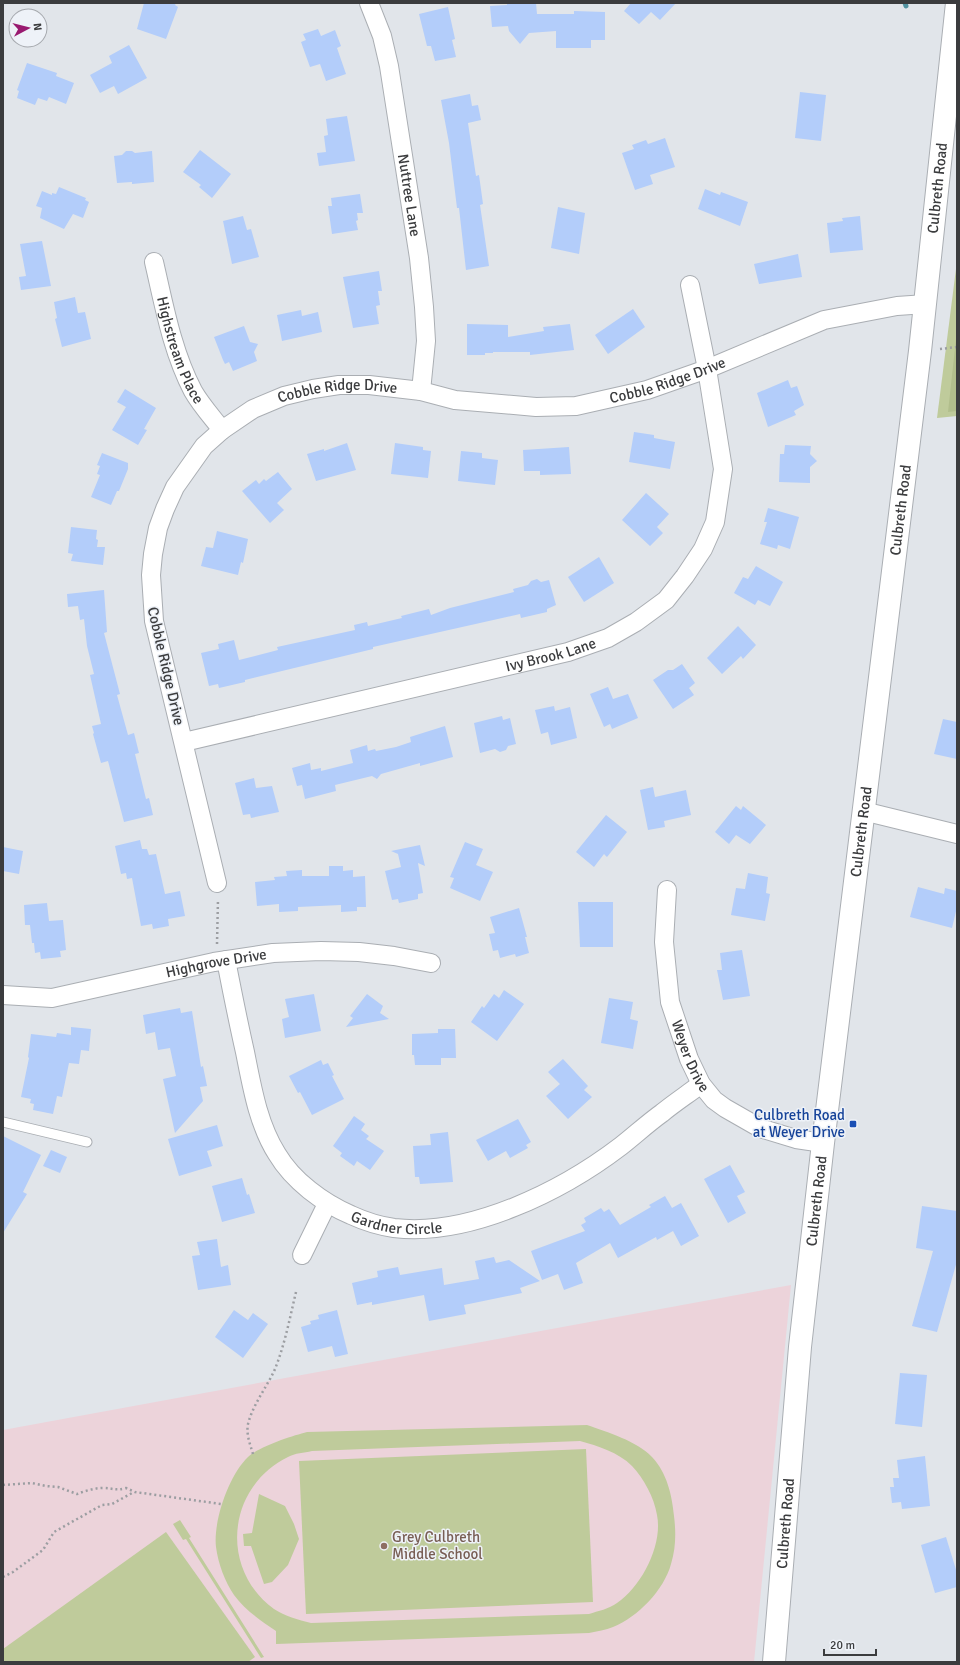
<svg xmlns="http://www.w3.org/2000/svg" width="960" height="1665" font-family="Signika,sans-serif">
<rect width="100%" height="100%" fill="#e1e5ea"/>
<path fill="#ecd3da" d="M791,1285L754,1662H3V1430Z"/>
<g fill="#bfcb9b" fill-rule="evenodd">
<path d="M957,261V416L937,418Z"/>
<path d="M587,1425C607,1432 637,1441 652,1457C667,1473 672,1495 674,1516C676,1532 676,1548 671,1564C664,1590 638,1617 613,1627C606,1630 597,1631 589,1633L276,1644V1631C261,1621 245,1610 234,1595C225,1582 218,1563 216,1547C213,1521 229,1475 248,1457C260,1446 292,1436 307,1432ZM580,1441C598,1446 618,1452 632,1466C644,1479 654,1497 657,1515C663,1544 642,1586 617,1603C609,1609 598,1611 589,1614L311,1623C298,1620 285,1616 274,1609C219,1569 227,1487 288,1457C295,1453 304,1453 312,1451Z"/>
<path d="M586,1449L593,1602L306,1614L299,1461Z"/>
<path d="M259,1494L285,1506L294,1524L299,1539L288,1565L272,1582L264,1584L251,1546H244L243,1534L252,1533Z"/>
<path d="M180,1520L191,1537L189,1538L264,1657L261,1658L186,1539L183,1540L173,1524Z"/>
<path d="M166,1532L255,1657L248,1662H3V1649Z"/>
</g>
<path fill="#b1be8c" d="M957,330V411L948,412Z"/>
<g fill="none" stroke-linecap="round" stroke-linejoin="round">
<path stroke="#51919f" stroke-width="5" d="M905,3L906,6"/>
</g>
<g fill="#b3cdfa">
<path d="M144,3H176L175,5L178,7L166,39L137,29Z"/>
<path d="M507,3H536L537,14H574V11L605,12V40H591V48H556V31L529,33L520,44L509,31L508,26L492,27L490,6L507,5Z"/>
<path d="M631,3H676L660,20L651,12L639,24L624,11Z"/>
<path d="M448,7L455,39L452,40L456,57L435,61L431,46H427L419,14Z"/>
<path d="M318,29L321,36L335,30L341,46L337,48L346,74L326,81L320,64L310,67L301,42L306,40L303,34Z"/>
<path d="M129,45L147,78L118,94L114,86L100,93L90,75L112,63L109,56Z"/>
<path d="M27,63L57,73L56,76L74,83L66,104L49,97L47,101L38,98L35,105L17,98L19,91L17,90Z"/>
<path d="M800,92L826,95L821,141L795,138Z"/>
<path d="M470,94L472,106L478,105L481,120L468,123L476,176L479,175L483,204L480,205L489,266L466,270L459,208H457L449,143L441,100Z"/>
<path d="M347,116L355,161L319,166L317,153L326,152L324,136L328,135L326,119Z"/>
<path d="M665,138L675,167L650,175L653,184L635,190L622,153L634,149L632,145L646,140L648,144Z"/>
<path d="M200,150L231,174L212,198L199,187L201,185L183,172Z"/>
<path d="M126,151H132L135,153L152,151L154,182L132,184V182L117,183L114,156L122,155Z"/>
<path d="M59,187L86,198L85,200L89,202L83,218L73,214L64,229L40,218L42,208L36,206L42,191L52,195V193L56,194Z"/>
<path d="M705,189L720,195L721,192L748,202L740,226L698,209Z"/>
<path d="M360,194L363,213H357L358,220L356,221L358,230L332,234L328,206H332L331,198Z"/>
<path d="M558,207L585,213L579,254L551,248Z"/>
<path d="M243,216L247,230L251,229L259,257L232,264L223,221Z"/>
<path d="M860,216L863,250L830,253L827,223L843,221L842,218Z"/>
<path d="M42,241L51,286L21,290L19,277L26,276L20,244Z"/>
<path d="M798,254L802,277L759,284L754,264Z"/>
<path d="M379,271L382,291H378L380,305L376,306L379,324L353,328L343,277Z"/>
<path d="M75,297L78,313L85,312L91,339L62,347L55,319L57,318L54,302Z"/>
<path d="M633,309L645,327L608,354L595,335Z"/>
<path d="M301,310L302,316L318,312L322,332L282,341L277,315Z"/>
<path d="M467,324L508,325V337L544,331L543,327L570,324L574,350L530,355V352H493V353H485V355H467Z"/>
<path d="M244,326L250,342L258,344L254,352L257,361L233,371L229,362L225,364L223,360L214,337Z"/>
<path d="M788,380L791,388L797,386L804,405L794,411L796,415L768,427L757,393Z"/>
<path d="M125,389L156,408L144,429L147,430L138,445L112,430L126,407L117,402Z"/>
<path d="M634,432L654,435V438L675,442L670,469L629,462Z"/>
<path d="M347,443L356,470L316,481L307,454L324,449V451Z"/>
<path d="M395,443L423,447V450L431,451L428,478L391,474Z"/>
<path d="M785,445L811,446L810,454L817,461L810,467V483L779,482L780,454H784Z"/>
<path d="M569,447L571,474L540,475V471H524L523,450Z"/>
<path d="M461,451L482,453V458L498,460L495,485L458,481Z"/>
<path d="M102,453L128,463V469L119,491H117L111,505L91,497L100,475L97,474L100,466L97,465Z"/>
<path d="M278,472L292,489L277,503L284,510L270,523L242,491L256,480L259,484L264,479L266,481Z"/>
<path d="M646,493L669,514L657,527L663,533L650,546L622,520Z"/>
<path d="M768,508L799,517L790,549L778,545L777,549L760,544L767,522H764Z"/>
<path d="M71,527L97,530L96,539L98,540L97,547H105L103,565L71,561L73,554L68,553Z"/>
<path d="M217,531L248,539L243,563L241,562L238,575L201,566L206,547L213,548Z"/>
<path d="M599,557L614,583L584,602L568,577Z"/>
<path d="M756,566L783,582L770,606L758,600L755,605L734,593L743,577L748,579Z"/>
<path d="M537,579L541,582L549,580L556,605L547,609V612L521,618L520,614L373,647V649L245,680V682L219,688L218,684L209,686L201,653L219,649L218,644L234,640L239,660L278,650L277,647L355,630L354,625L367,622L368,626L402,618L401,616L429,609L431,615L450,608L514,592L513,589L528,585L531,581Z"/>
<path d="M104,590L107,632L104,633L120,694L117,695L128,735L134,733L139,753L135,754L146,799L149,798L153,815L124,822L108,761L101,763L93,734L94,733L92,726L101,724L90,675L94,674L87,646L84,619L80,620L78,606L68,607L67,594Z"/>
<path d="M738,626L756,645L743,659L741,656L722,674L707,658Z"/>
<path d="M682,664L695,683L689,688L694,695L673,709L653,680L668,670H673Z"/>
<path d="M608,687L613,699L628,694L638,718L612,729L610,724L604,727L590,694Z"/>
<path d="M554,706L555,711L570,707L577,738L551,745L548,732L541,734L535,710Z"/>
<path d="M502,716L503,720L510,718L516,744L508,746L506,750L500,752L495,749L480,753L474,723Z"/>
<path d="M943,719L957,722V759L934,754Z"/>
<path d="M445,726L453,757L420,766V763L381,774L377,779L372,776L335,785L336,791L305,799L302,785L297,786L292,768L310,763L311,770L321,768V771L353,763L350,750L367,745L368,751L375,749L376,751L396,747L411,742L410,737Z"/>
<path d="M254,778L256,788L272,786L279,812L251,818L250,814L243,815L235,783Z"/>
<path d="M653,787L655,797L686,790L691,815L664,821L665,827L648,830L640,790Z"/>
<path d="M736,806L741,810L743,806L766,825L750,844L736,835L729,844L715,832Z"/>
<path d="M606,815L627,832L607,857L604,854L594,867L576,852Z"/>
<path d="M140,840L142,849H147L149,855L156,854L165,894L180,891L185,916L168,919L169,926L153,929L152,924L141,926L132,878L127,879L126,873L121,874L115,846Z"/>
<path d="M465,842L483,849L476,865L493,872L480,901L450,888L454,878L450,877Z"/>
<path d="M420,845L425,866L418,863L423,893L418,894V899L399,903L398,899L392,900L385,871L401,867L398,854L391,851Z"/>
<path d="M3,847L23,851L19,874L3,871Z"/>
<path d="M329,866H343V871L353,870V877L365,876L366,907H357V911L341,912V905L298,907V911L279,912V904L257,906L255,882L275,880L274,877L287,876L286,871L302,870V876H329Z"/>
<path d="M748,873L768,877L766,893L770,894L765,921L731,915L736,888L745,889Z"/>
<path d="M918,887L944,894L945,888L957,891V907L952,928L910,917Z"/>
<path d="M578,902H613V947H580Z"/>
<path d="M47,903L49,921L63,920L66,950L60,951L61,957L41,959L40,952L35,953L34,943H32L30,925H25L24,905Z"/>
<path d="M519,908L527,937H525L529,953L516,957L515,954L500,958L498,950L493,951L489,934L495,933L490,917Z"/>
<path d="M742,950L750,996L723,1000L717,970H722L720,953Z"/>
<path d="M504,990L524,1004L497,1041L471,1022L482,1006L484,1008L494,994L499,998Z"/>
<path d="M314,994L321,1031L285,1038L282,1019L289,1017L285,999Z"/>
<path d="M367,994L383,1006L380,1013L389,1019L346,1027L353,1018L350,1016Z"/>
<path d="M609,998L633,1002L630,1019L638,1021L633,1049L601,1043Z"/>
<path d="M180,1008L181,1013L192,1011L201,1067L203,1066L207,1086L200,1087L203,1101L175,1133L163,1079L176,1076L170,1048L158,1050L155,1032L146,1034L143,1015Z"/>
<path d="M71,1027L91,1029L89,1051L81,1050L79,1064L69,1063L62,1097L57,1096L53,1114L33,1110L34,1104L30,1103L31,1099L21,1097L29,1058L28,1057L31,1034L56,1037L57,1033L71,1035Z"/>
<path d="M438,1029H455L456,1058H441V1065H415L414,1055H412V1034L438,1033Z"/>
<path d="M563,1059L588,1086L584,1090L592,1097L568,1119L546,1096L560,1084L548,1072Z"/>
<path d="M321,1060L323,1065L328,1063L334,1075L332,1076L344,1099L312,1115L300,1092L298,1093L289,1076Z"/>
<path d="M354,1116L365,1124L361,1130L369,1136L366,1139L384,1151L370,1170L357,1161L354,1166L340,1156L342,1153L333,1146Z"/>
<path d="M518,1119L531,1142L526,1145L528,1148L510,1158L506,1151L488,1161L476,1140Z"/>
<path d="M217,1125L223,1146L207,1151L212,1166L179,1176L168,1139Z"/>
<path d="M448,1132L453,1182L420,1184L419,1177H415L413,1146L431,1145L430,1134Z"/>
<path d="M3,1136L41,1155L23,1192L27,1194L3,1233Z"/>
<path d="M51,1150L67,1157L60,1173L43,1166Z"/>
<path d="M730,1165L745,1192L737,1196L746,1213L728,1223L704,1179Z"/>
<path d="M242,1178L247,1195L249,1194L255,1213L222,1222L212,1186Z"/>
<path d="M665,1196L672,1208L681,1203L699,1236L681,1246L673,1231L657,1240L656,1237L618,1258L610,1243L576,1263L583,1283L564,1290L558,1274L542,1280L531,1251L585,1231L581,1225L586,1222L584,1218L601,1208L604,1212L609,1209L620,1225L651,1207L649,1205Z"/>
<path d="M922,1206L957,1211V1261L937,1332L912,1326L933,1251L916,1248Z"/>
<path d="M217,1239L221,1267L228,1265L231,1285L198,1290L192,1256L200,1255L197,1242Z"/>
<path d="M494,1257L496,1263L509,1260L540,1281L520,1288L522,1293L464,1305L466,1314L429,1321L424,1295L372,1305V1302L357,1305L352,1283L378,1277L377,1271L398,1267L400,1275L442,1268L444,1285L479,1279L475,1261Z"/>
<path d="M234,1310L248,1320L253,1313L268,1324L243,1358L215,1337Z"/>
<path d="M337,1310L348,1354L335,1357L332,1346L308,1352L301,1327L311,1324L310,1321L319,1319L318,1315Z"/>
<path d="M900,1373L927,1375L922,1427L895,1424Z"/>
<path d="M925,1456L930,1506L902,1509L901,1502L892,1503L890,1487H894L893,1478H899L897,1460Z"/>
<path d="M946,1537L957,1573V1587L935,1593L921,1545Z"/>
</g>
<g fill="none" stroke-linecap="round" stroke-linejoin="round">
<defs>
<path id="service" d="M3,1122L87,1142"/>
<g id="minor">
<path id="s1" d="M369,3L382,36L389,66L419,258L424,307L426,341L421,391"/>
<path id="s2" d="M154,262C164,305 172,351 193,391C201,405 212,417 222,430"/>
<path id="s3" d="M184,742L568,652L608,638L636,622L666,600L685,576L703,549L715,522L723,469L707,369L690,285"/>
<path d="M863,811L957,834"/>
<path id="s4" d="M217,883L154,621L151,575L153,554L158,528L165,509L175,487L204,446L222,430L253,409L284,396L313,389L339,385H369L421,391L455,400L536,407L576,406L647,390L707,369L824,320L897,306L926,304"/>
<path id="s5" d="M667,890L664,942L670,1002L689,1059L701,1084L714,1100L725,1108L760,1128L796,1139L823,1143"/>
<path id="s6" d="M226,960C232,991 238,1021 245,1052C252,1087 258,1124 277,1154C293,1181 323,1203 351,1215C364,1221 380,1226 394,1228C470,1237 562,1191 621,1146C635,1135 648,1123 662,1113C674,1103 688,1094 701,1084"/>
<path id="s7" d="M3,995L52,998L214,962L273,953L321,951L359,952L394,956L431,963"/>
<path d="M302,1255L327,1204"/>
</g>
<g id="tertiary">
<path id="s8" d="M774,1662L800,1347L823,1143L920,351L957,3"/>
</g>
</defs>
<use href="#service" stroke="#aaaeb3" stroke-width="11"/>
<use href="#minor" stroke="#aaaeb3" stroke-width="20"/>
<use href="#tertiary" stroke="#aaaeb3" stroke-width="24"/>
<g stroke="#9c9ea2" stroke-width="2.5" stroke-dasharray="2 3" stroke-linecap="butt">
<path d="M940,349L957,347"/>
<path d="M217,944L218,899"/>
<path d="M253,1454C250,1444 246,1434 248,1424C253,1404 267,1387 275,1369C285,1344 290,1317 296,1292"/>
<path d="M3,1485L32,1483L46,1486L58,1487L77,1494C85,1491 94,1488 103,1488C113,1488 115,1491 126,1488L135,1492L221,1504"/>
<path d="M3,1577L13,1572L43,1550L54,1532L102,1505L112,1504L134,1492"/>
</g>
<use href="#service" stroke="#fff" stroke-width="9"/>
<use href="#minor" stroke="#fff" stroke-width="18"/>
<use href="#tertiary" stroke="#fff" stroke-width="22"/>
</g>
<rect fill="#1a4fb4" stroke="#eef2f8" stroke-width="1.5" x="849" y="1120" width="8" height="8" rx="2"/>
<circle fill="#8d6e63" stroke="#eef2f8" stroke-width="1.5" cx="384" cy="1546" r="4"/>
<g text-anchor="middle" stroke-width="3" stroke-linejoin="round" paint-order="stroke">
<g font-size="15" fill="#3b3c3e" stroke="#eef2f8">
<text dy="5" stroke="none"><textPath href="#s8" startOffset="1483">Culbreth Road</textPath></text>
<text dy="5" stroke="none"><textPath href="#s1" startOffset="197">Nuttree Lane</textPath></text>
<text dy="5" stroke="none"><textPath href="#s2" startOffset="92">Highstream Place</textPath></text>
<text dy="5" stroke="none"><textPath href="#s4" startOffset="943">Cobble Ridge Drive</textPath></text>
<text dy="5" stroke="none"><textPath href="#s4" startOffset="607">Cobble Ridge Drive</textPath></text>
<text dy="5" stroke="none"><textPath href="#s8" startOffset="1159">Culbreth Road</textPath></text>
<text dy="5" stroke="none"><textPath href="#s3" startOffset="377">Ivy Brook Lane</textPath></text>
<text transform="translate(166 666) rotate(77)" y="5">Cobble Ridge Drive</text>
<text dy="5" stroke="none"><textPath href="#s8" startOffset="835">Culbreth Road</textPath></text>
<text dy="5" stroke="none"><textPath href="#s7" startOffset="217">Highgrove Drive</textPath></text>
<text dy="5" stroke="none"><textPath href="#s5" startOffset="170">Weyer Drive</textPath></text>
<text dy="5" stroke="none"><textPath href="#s8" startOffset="463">Culbreth Road</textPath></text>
<text dy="5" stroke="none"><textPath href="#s6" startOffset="346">Gardner Circle</textPath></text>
<text dy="5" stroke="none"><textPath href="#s8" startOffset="139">Culbreth Road</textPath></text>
</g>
<g font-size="15" fill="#164399" stroke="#eef2f8" text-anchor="end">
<text x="845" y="1120">Culbreth Road<tspan x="845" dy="17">at Weyer Drive</tspan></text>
</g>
<g font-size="15" fill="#785e54" stroke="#eef2f8" text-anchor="start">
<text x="392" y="1542">Grey Culbreth<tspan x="392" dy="17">Middle School</tspan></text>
</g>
</g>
<rect width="960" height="1665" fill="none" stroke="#3b3c3e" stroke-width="8"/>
<g transform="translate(28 28) rotate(83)"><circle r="19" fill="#eef2f8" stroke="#a6a9ae"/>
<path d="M0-3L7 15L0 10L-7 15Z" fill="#991a70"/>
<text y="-6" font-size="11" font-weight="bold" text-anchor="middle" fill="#3b3c3e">N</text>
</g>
<path d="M824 1649v6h52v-6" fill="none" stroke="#3b3c3e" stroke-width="2"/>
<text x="830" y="1649" font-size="12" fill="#3b3c3e" stroke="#eef2f8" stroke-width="3" paint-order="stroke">20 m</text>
</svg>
